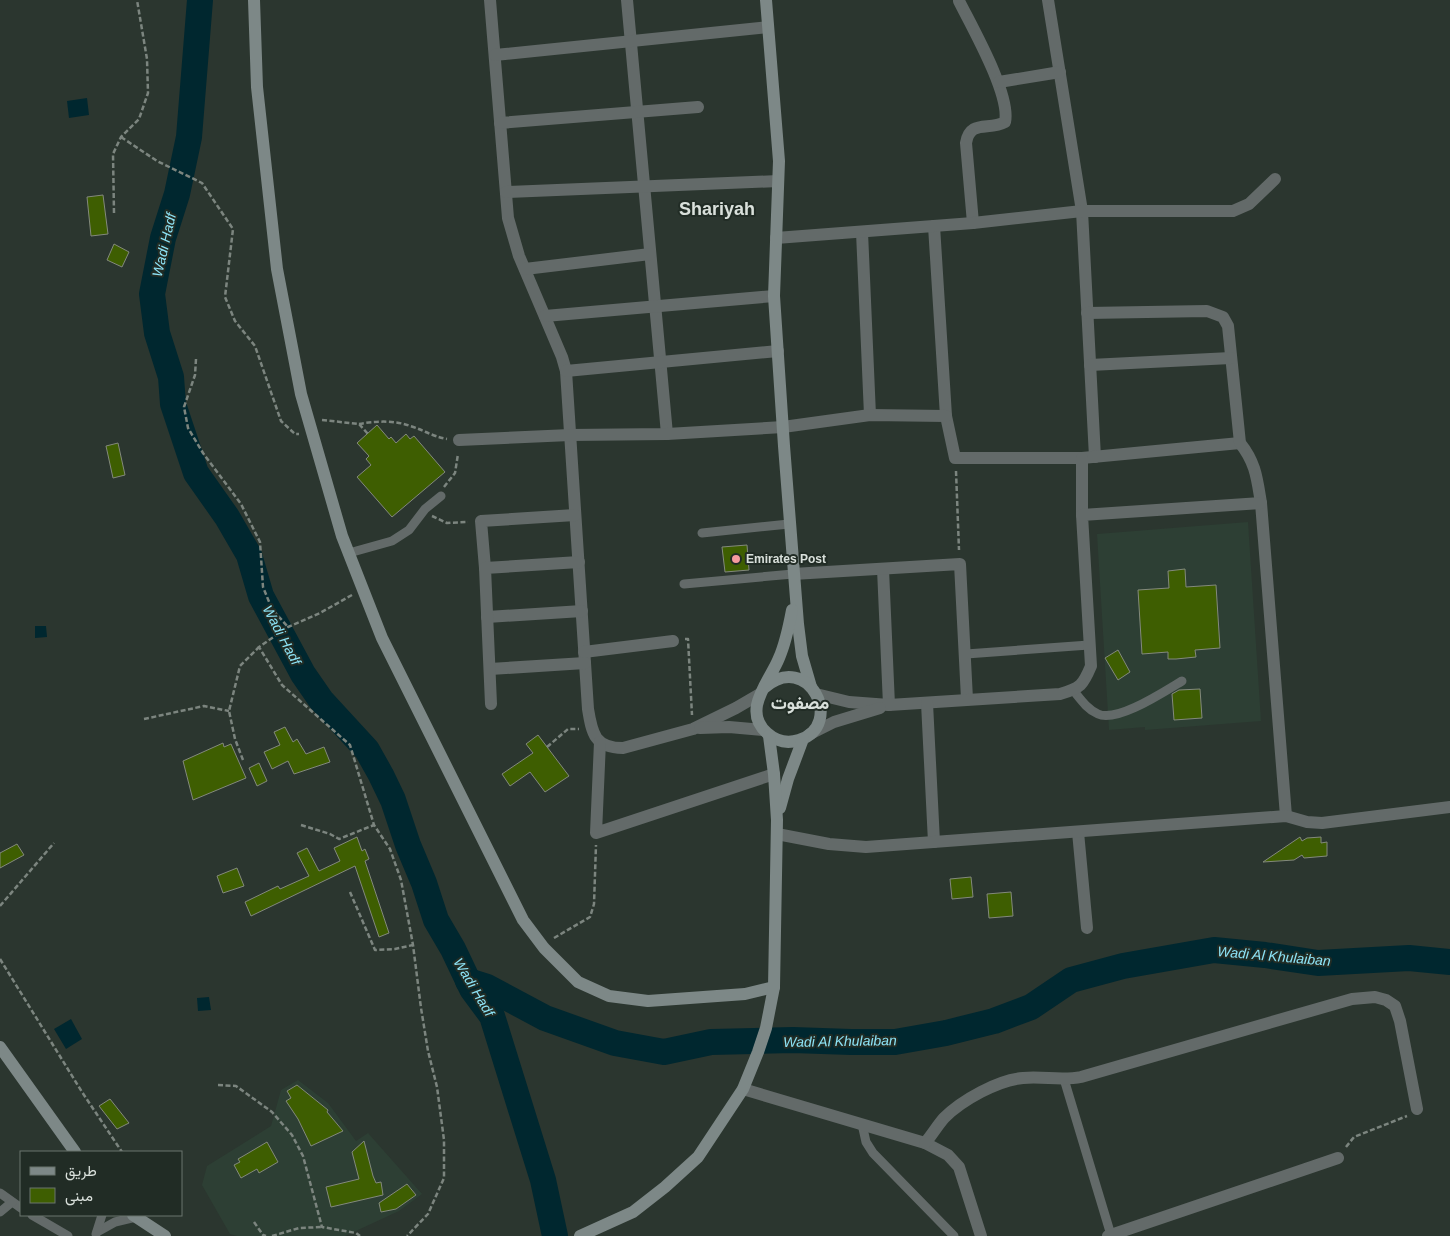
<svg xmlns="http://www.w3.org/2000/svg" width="1450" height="1236" font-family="Arial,Vazirmatn,sans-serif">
<rect width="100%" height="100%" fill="#2b362f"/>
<g fill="#2d3f34">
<path d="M1248,522L1261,721L1145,730V727L1109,730L1097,534Z"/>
<path d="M298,1080L328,1103L356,1141L368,1133L422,1194L399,1211L345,1236H237L230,1234L202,1185L207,1166L271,1126L281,1090Z"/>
</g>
<g fill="#00272f">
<path d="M87,98L89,115L69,118L67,101Z"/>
<path d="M35,626H46L47,637L35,638Z"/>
<path d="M209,997L211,1010L198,1011L197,998Z"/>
<path d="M71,1019L82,1039L66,1049L54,1029Z"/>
</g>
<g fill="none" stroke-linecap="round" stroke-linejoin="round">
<g stroke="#00272f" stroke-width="26">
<path d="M200,0L189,137L177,194L163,238L152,294L157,333L171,377L173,404L196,473L227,517L249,555L261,596L303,674L321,700L367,750L381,775L393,800L408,845L424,883L436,920L453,949L472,989L492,1016L543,1180L555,1236"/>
<path d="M468,981L487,987L545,1018L615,1043L664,1052L711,1042L793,1040L851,1042H895L946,1033L994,1021L1031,1007L1071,980L1123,966L1214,950L1265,955L1318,963L1409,958L1450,962"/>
</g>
</g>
<g fill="#3e5e01" stroke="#83897d">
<path d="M103,195L108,234L91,236L87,197Z"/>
<path d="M114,244L129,252L122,267L107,260Z"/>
<path d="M377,425L389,439L391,437L396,443L406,434L410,439L414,436L445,472L392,517L357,477L371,465L366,459L369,456L357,443Z"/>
<path d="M118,443L125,475L113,478L106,446Z"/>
<path d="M747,545L749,570L725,572L722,547Z"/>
<path d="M1185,569L1186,587L1216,585L1220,648L1195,650L1196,657L1176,659H1168V652L1142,654L1138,590L1169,588L1168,571Z"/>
<path d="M1118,650L1130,672L1118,680L1105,658Z"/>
<path d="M1200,689L1202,718L1174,720L1172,694L1179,690Z"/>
<path d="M285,727L293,742L297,739L306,754L324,747L330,762L294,774L288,761L272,769L264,752L280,745L274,732Z"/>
<path d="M538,735L569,776L545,792L530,772L510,786L502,774L533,753L526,744Z"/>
<path d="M223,743L224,747L231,744L246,778L193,800L183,761Z"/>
<path d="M259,763L267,781L257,786L249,768Z"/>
<path d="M357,837L362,851L365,849L369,859L365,861L389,933L379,937L355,866L251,916L245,902L278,886L280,889L309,876L297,853L307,848L319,871L340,861L334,848Z"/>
<path d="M1300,837L1302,841L1307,838L1321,837V843L1327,842V856L1304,858L1302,855L1294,860L1263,862Z"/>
<path d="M17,844L24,855L0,868V853Z"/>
<path d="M237,868L244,886L223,893L217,876Z"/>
<path d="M971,877L973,897L952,899L950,879Z"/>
<path d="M1011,892L1013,916L989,918L987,894Z"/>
<path d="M297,1085L328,1110L327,1112L343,1131L311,1146L298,1119L286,1101L291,1098L287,1091Z"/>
<path d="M110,1099L129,1123L117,1129L99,1106Z"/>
<path d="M364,1141L373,1176L376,1183L381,1182L383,1195L331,1207L326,1187L359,1179L352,1152Z"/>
<path d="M267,1142L278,1162L259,1173L257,1169L241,1178L234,1165L240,1162L238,1159L245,1155Z"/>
<path d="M407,1184L416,1195L396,1209L381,1212L379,1203Z"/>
</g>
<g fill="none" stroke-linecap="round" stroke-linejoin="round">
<g stroke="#7c857f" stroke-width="2.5" stroke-dasharray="5 2.5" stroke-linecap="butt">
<path d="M121,137L157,161L202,183L233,229L225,297L235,321L255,346L281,421L295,434H299"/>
<path d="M114,213L113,154L121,137L139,119L148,93L147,59L137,0"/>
<path d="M196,359L195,375L184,407L188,428L203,453L241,504L260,542L263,587L272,609L288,627"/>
<path d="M322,420L359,424L368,434"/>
<path d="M359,424C375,421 395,420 410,426C424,430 431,436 447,439"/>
<path d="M956,471L959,550"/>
<path d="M444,487L455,473L458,454"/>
<path d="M432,516L447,523L468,522"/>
<path d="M352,595L320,613L288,627L259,647L282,685L350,745L374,825L390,849L401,880L413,945L421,1008L428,1051L437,1087L444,1140V1178L428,1214L407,1236"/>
<path d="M685,639H688L692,715"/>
<path d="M144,719L204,706L229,711"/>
<path d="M547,747L568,729H579"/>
<path d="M243,760L235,739L229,711L240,666L259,647"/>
<path d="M301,825L330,834L339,839L374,825"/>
<path d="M350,892L375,950L395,949L413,945"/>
<path d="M0,906L54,843"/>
<path d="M554,938L590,917L594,904L596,845"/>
<path d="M0,959L82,1092L122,1152"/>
<path d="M218,1085L236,1086L272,1112L292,1135L303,1156L322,1227L356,1233L360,1236"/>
<path d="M1346,1147L1354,1137L1407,1116"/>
<path d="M254,1222L263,1235L266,1236"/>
<path d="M272,1236L299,1228L322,1227"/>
</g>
<g stroke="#636a69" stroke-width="9">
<path d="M702,533L789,524"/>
<path d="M349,553L392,541L409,530L425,509L441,496"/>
<path d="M684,584L793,574"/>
<path d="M966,654L1089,645"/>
<path d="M1073,690C1081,700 1087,709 1098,714C1117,723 1165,691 1182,681"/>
<path d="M1064,1079L1111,1235"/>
<path d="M862,1124L866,1142L873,1153L954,1236"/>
<path d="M0,1193L21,1208"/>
<path d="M0,1212L12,1202"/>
<path d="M32,1215L68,1236"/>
<path d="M97,1232L115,1222L136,1217"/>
<path d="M96,1234L102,1215"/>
</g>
<g stroke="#636a69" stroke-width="12">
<path d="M490,0L508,218L519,256L562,357L566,371L588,709C592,734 595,748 623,748L693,729L736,708L760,694"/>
<path d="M627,0L667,434"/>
<path d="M1048,0L1082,211L1095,457"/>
<path d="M959,1C972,27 1011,95 1005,122C989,131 970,119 966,143L973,223"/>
<path d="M495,55L768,27"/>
<path d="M999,82L1060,72"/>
<path d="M500,123L698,107"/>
<path d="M506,192L778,181"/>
<path d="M934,226L946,416L955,458H1082L1240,443"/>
<path d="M862,232L870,415"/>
<path d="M776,238L973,223L1082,211H1233L1249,204L1275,179"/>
<path d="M525,269L650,254"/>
<path d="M1087,313L1207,311L1223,317L1228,326L1240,443C1256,463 1257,479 1261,503L1286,816"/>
<path d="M545,316L774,296"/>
<path d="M1090,365L1231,358"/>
<path d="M566,371L778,351"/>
<path d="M459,440L570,435L667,434L783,427L870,415L946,416"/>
<path d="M1082,515V458"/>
<path d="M485,568L481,521L575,515"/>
<path d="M883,569L889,705"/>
<path d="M793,574L960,564L967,699"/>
<path d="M487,617L582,611"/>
<path d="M584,652L673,641"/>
<path d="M490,669L585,663"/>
<path d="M816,694L849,702L889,705L1060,694C1081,688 1083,685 1091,666L1082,515L1261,503"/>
<path d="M927,703L934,842"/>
<path d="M491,704L485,568L579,562"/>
<path d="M700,728L729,727L763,730"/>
<path d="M810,734L834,722L880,708"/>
<path d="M600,742L596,833L774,774"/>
<path d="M1078,832L1087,928"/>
<path d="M777,834L829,844L866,847L1286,816L1307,822L1322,823L1450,807"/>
<path d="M743,1089L925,1143L948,1155L959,1167L981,1236"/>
<path d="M925,1143C932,1135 937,1126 944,1118C962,1100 998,1080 1023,1078C1043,1076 1062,1081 1081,1077L1352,999L1375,997L1386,1000L1395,1006L1400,1021L1417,1109"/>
<path d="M1108,1236L1338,1158"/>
</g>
<g stroke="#7d8887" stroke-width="12">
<path d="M254,0L257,87L277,269L301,394L342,536L382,638L523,920L544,948L578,982L609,996L648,1001L745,994L774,987"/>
<path d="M766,0L779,161L774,296L784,446L798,624L802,656L811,687"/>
<path d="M764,688C808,649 846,725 799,740C787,744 776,741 767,733C741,710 770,681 779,658C786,642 789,626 792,610"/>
<path d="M780,808L788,779L803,739"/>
<path d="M0,1047L75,1152"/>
<path d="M133,1215L165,1236"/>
<path d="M580,1236L633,1212L665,1187L698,1157L743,1089L758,1052L766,1028L774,987L777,820L774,774L769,736"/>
</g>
</g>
<circle fill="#f59b9d" stroke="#212c25" stroke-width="2" cx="736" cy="559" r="5"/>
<g text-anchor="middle" stroke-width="4" stroke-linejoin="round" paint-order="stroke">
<g font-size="12" font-weight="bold" fill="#d9e0db" stroke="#212c25" text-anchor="start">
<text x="746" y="563">Emirates Post</text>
</g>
<g font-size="14" font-style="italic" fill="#8de4f7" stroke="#212c25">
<text transform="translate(164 245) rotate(-77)" y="5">Wadi Hadf</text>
<text transform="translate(282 635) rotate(62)" y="5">Wadi Hadf</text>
<text transform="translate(1274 956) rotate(5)" y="5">Wadi Al Khulaiban</text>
<text transform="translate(474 987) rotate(59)" y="5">Wadi Hadf</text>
<text transform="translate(840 1041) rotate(-1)" y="5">Wadi Al Khulaiban</text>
</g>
<g font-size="18" font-weight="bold" fill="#d9e0db" stroke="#212c25">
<text x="717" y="215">Shariyah</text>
<text x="800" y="709">مصفوت</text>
</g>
</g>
<rect x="20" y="1151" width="162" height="65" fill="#212c25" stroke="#6b746e"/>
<rect x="30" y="1167" width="25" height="8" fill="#7d8887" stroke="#6b746e"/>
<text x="65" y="1176" font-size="15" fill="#d9e0db">طريق</text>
<rect x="30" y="1188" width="25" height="15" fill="#3e5e01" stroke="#6b746e"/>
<text x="65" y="1201" font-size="15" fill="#d9e0db">مبنى</text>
</svg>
